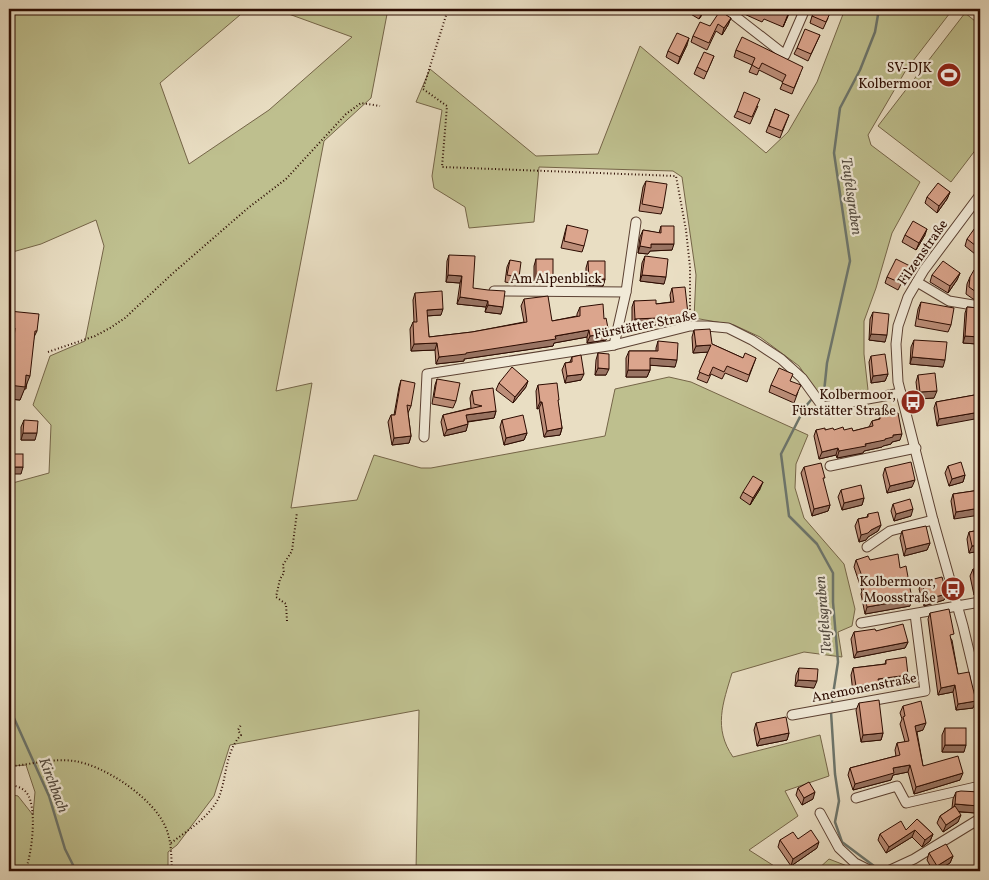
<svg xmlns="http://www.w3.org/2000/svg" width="989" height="880" font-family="Vollkorn,serif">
<rect width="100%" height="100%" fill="#e9dec3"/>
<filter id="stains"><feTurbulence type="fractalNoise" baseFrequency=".004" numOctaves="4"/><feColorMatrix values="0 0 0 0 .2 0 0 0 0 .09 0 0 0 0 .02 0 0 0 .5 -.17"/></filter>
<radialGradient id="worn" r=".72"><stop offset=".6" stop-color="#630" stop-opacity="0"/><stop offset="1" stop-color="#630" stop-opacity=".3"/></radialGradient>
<g fill="#bebf8e" stroke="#756548">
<path d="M9,9H247L160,83L189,164L269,110L352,37L275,9H388L371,98L324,141L276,391L312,383L291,508L357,500L374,455L421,468H431L605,436L615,389L669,377L691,382L808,435L796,464L795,488L804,518L844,564L855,609L852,626L838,632L842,657L804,652L732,673C723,703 713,728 733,757L820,735L829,776L785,791L798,816L749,850L782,871H416L419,710L230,745L214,796L177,845L168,852V871H9V794L18,796L33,815L35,792L26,765L13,766L9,764V484L49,473L51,425L33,405L50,356L85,341L104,246L96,220L41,244L9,253Z"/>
<path d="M845,9H953L906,70L868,135L871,145L920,182L892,233L876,288L864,321V354L868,390L866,396L825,404L799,366L760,337L734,325L694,318L696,275L682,177L673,171L539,167L534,222L469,228L465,207L434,188L432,176L442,110L416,102L430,69L536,156L598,154L640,46L766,153L788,132L817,82Z"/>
<path d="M965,13L980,25V144L951,182L878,126Z"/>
<path d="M829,859L860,871H816Z"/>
</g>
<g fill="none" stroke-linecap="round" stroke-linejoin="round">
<g stroke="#6c756c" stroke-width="2.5">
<path d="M824,392L827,363L850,261L834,153L840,108L860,70L875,32L879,9"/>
<path d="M811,400L805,407L781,454L789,516L817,544L833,573V602L838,662L832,701"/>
<path d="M9,707L49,796L65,849L76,871"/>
<path d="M831,712L835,774L839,801L835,822L842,842L874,866"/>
</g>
<defs>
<g id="minor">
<path d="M726,9L785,55L805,9"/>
<path d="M980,195L924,270L908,297L898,326L896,344L898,382L933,520L963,626L975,676L980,708"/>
<path d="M917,282L949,301L979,306"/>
<path d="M494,291L626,292"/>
<path d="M614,345L626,292L636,222"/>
<path d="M424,437L427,374L614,345L690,326H707L728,328L752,340L781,359L802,378L823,407L901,393"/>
<path d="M830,466L916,448"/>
<path d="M867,547L890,531L933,520"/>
<path d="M861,623L980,602"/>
<path d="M792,715L925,691L915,614"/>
<path d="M856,798L897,786L906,803L980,786"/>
<path d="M820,813L839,848L855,863L871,871"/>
<path d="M888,871L914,859L976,821H980"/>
</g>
</defs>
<use href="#minor" stroke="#5b4032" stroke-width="11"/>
<g stroke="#2c0b01" stroke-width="2" stroke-dasharray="1 2.5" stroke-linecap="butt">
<path d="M448,9L423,89L447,106L442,167L676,176L686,230L690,267V319"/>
<path d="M48,352L95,336L110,328L125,318L172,274L248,208L286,179L346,114L361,103L380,106"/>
<path d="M287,621L286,604L276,597L280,579L284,573L283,565L292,551L297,512"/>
<path d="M9,764L13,766C33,764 54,758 74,761C104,765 153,798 165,826C172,841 171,855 172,871"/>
<path d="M9,784C14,786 22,787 26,792C38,805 32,856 25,871"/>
<path d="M171,843C188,830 210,817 219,797C227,777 225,752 241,735L238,730L241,725"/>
</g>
<use href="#minor" stroke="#f1ead8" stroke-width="9"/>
</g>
<g fill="#bc8e79" stroke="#2c0b01">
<path d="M691,9H706L699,19L689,13Z"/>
<path d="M744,9H791L783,27L764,19L762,22L742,13Z"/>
<path d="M812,16L828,18L823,29L810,23Z"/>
<path d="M731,18L728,25L722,35L716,31L707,50L691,42L693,36L710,26Z"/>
<path d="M820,35L808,61L794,54L797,48Z"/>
<path d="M687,45L678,64L666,57L668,51Z"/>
<path d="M736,50L800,74L792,94L780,89L783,82L759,70L757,75L749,72L752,65L734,57Z"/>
<path d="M714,56L704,79L694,74L697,67Z"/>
<path d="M758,106L750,124L734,117L737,111Z"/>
<path d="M775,109L789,115L780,138L766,132Z"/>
<path d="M646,181L663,208L661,214L639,211L643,187Z"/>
<path d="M950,192L947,199L937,213L925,203L927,197Z"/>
<path d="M567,225L584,246L582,252L561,248L565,232Z"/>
<path d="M661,226L672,250L650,251L648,254L638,253L640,237L643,230L659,233Z"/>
<path d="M980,227V258L965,246L967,239Z"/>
<path d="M905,235H925L916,250L902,242Z"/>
<path d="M449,255L473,288L501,314L485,312L486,307L457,304L460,283L446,282L447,261Z"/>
<path d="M645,256L664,284L640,281L642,263Z"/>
<path d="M536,259L550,284H534V266Z"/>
<path d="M510,260L519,277L516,284L505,282L507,267Z"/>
<path d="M588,261L605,279L603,286L586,285V268Z"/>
<path d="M910,266L898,290L885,283L887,277Z"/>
<path d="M960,273L957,280L948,293L930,282L932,275Z"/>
<path d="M980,274V297L978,300L973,299L966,294L967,284L970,277Z"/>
<path d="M672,288L688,314L685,321L654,325L632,326V307L634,301L656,304L671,302L670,295Z"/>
<path d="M415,293L441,315L427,316L429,337L472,332L524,322L521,306L524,299L552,321L577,316V314L580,307L606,340L587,343V337L554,343L553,346L464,359V361L436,364L435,350L411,351L410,329L413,322H414L413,300Z"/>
<path d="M921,302L951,325L948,332L915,326L918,309Z"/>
<path d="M967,307L980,308V370H975L977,344L963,343L965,313Z"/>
<path d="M9,311L37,331L34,337L26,389H24L20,400L9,399V359L10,342Z"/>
<path d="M873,312L885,342L869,340L870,319Z"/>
<path d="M694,330L712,344L743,358H756L747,382L725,373L722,379L711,374L707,383L697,379L708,352L693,353L692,337Z"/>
<path d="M914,340L943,367L910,364L911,347Z"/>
<path d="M658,341L675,367L650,365V370L647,377H626V358L629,351H656V348Z"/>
<path d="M598,353L606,375H595L596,360Z"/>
<path d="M871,356L888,374L885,381L871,383L869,362Z"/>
<path d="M572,357L581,380L565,383L562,370L565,363L570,362Z"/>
<path d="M918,375L934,398L918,399L916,382Z"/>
<path d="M437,379L456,401L453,408L432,404L435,385Z"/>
<path d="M401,380L411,406L408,413L411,436L409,443L392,445L388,422L391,415H394L399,387Z"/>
<path d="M499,383L526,387L513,403L496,390Z"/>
<path d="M538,385L558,403L562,428L560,435L544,437L539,408L537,409L536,391Z"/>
<path d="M771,385L798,392L794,403L769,392Z"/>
<path d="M472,391L496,411L494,418L468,422L466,431L444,436L441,422L443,415L471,408L470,398Z"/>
<path d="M980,394L937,426L934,408L936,402Z"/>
<path d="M880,416L900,440L892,442L891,444L883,446L882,447L864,451L863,453L837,458L836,455L819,459L814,436L816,430L853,431L869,427L872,421L879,419Z"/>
<path d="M24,420L35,440H21V427Z"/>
<path d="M502,420L527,433L524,440L504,445L500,427Z"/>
<path d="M948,466L965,475L963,482L949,486L945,473Z"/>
<path d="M804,467L830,505L828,511L812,516L801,473Z"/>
<path d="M885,468L912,487L887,493L883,475Z"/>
<path d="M760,489L750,505L740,498L743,492Z"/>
<path d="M841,490L864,498L862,505L842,510L838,497Z"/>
<path d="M980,490L954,519L951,501L953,494Z"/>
<path d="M893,504L911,516L894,521L891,511Z"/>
<path d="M868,514L881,525L878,531L868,537L866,540L859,542L855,526L858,519L867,517Z"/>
<path d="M980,530V551L969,553L967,539L969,532Z"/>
<path d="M902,531L930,543L927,550L904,556L900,538Z"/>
<path d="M856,560H870L910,606L865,614L861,594L862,591L854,567Z"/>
<path d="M973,569L980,593L974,595L970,576Z"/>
<path d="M922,582L947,594L944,600L924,606L919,589Z"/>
<path d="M930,613L952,640L958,674L973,708L956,710L953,692L938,695L928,619Z"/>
<path d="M876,631L908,642L905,648L854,658L851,639L854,632Z"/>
<path d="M886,660L906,682L878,686L876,690L853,693L851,675L853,668L885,664Z"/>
<path d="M799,668L814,688L795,686L796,675Z"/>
<path d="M859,703L883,733L881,740L861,742L856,710Z"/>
<path d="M903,706L923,730L917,732L923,766L960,780L914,794L908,772L893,775L891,780L853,790L848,775L850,768L896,756L895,750L897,743L905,742L900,724L902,719L900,713Z"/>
<path d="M756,723L789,733L787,740L757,746L754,730Z"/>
<path d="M945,728L964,752H942V735Z"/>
<path d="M798,788L813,799L802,805L796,795Z"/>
<path d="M956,792L976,813L959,812L958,822L943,832L937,823L940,816L952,808L953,799Z"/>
<path d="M917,819L933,834L930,841L922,847L912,837L886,853L878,840L880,834L906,830Z"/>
<path d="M798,839L817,848L791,866L778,847L780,840Z"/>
<path d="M929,853L953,856L950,863L936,871H933L927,860Z"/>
</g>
<g fill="#997463" stroke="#2c0b01">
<path d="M704,9H706L699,19Z"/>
<path d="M790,9H791L783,27Z"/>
<path d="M731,18L728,25L722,35L724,28Z"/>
<path d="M689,38L687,45L678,64L680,57Z"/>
<path d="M950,192L947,199L937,213L939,206Z"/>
<path d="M927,229L925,235L916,250L919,243Z"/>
<path d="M651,244H674L672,250L650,251L648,254L638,253L640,246Z"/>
<path d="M960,273L957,280L948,293L950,286Z"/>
<path d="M448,275L462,276L460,283L446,282Z"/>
<path d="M642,275L666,277L664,284L640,281Z"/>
<path d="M536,278H553L550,284H534Z"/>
<path d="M589,279H605L603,286L586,285Z"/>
<path d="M460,297L488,301L486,307L457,304Z"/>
<path d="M488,305L503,307L501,314L485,312Z"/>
<path d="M443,309L441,315L425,316L427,310Z"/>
<path d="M688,314L685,321L654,325L632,326L635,319Z"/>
<path d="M9,328H15L10,342H9Z"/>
<path d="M589,330L587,337L554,343L553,346L464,359V361L436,364L439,357Z"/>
<path d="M609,333L606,340L587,343L590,336Z"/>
<path d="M871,334L887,335L885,342L869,340Z"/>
<path d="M965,336L979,337L977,344L963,343Z"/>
<path d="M437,343L435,350L411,351L414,344Z"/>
<path d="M711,345L709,352L693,353L696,346Z"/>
<path d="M912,357L945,360L943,367L910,364Z"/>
<path d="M650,358L677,360L675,367L647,365Z"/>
<path d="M977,363H980V370H975Z"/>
<path d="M598,368L609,369L606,375H595Z"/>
<path d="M628,370H650L647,377H626Z"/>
<path d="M584,374L581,380L565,383L567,376Z"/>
<path d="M888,374L885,381L871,383L873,376Z"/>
<path d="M26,375L30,376L20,400L9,399V385Z"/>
<path d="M528,381L526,387L513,403L515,397Z"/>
<path d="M937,391L934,398L918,399L920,392Z"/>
<path d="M540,402H542L539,408L537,409Z"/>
<path d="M496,411L494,418L464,422L466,415Z"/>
<path d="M980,412V418L937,426L939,419Z"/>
<path d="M468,424L466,431L444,436L447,430Z"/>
<path d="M562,428L560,435L544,437L547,431Z"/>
<path d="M23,433H37L35,440H21Z"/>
<path d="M527,433L524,440L504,445L506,438Z"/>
<path d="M902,434L900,440L892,442L891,444L883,446L882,447L864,451L863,453L837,458L839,451L885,439L893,435Z"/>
<path d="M411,436L409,443L392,445L394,438Z"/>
<path d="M838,448L836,455L819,459L822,452Z"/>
<path d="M9,467H23L21,474H9Z"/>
<path d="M965,475L963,482L949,486L952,479Z"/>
<path d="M915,480L912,487L887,493L890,486Z"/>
<path d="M763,482L760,489L750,505L753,498Z"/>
<path d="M864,498L862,505L842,510L844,503Z"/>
<path d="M830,505L828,511L812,516L814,509Z"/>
<path d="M980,508V515L954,519L956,512Z"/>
<path d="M913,509L911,516L894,521L896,514Z"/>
<path d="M881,525L878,531L868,537L866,540L859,542L861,535Z"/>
<path d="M930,543L927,550L904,556L906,549Z"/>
<path d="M980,545V551L969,553L972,546Z"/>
<path d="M980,587V593L974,595L976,588Z"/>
<path d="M947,594L944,600L924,606L926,599Z"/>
<path d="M912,599L910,606L865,614L867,607Z"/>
<path d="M908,642L905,648L854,658L857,652Z"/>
<path d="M908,675L906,682L878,686L876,690L853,693L856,686L878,679Z"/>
<path d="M798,680L817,681L814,688L795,686Z"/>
<path d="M955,685L953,692L938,695L941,688Z"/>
<path d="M976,701L973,708L956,710L958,704Z"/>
<path d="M926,723L923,730L913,733L915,726Z"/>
<path d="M789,733L787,740L757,746L760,739Z"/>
<path d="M883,733L881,740L861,742L863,735Z"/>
<path d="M945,745H966L964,752H942Z"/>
<path d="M910,765L908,772L893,775L891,780L853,790L855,784L893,768Z"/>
<path d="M963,773L960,780L914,794L916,787Z"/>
<path d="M815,792L813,799L802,805L804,798Z"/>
<path d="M955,804L979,806L976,813L952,811Z"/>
<path d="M961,815L958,822L943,832L946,825Z"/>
<path d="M915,830L912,837L886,853L889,847Z"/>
<path d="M933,834L930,841L922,847L925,840Z"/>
<path d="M819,842L817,848L791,866L793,859Z"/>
<path d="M953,856L950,863L936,871H934L937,866Z"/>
</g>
<g fill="#dba58d" stroke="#2c0b01">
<path d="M696,9H704L702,13Z"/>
<path d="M816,9H826L831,11L826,22L812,16Z"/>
<path d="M720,11L731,18L724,28L718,24L709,43L693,36L700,22L710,26Z"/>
<path d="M805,29L820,35L811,54L797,48Z"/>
<path d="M677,33L689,38L680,57L668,51Z"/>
<path d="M742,37L803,67L794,88L782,83L786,75L762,63L759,69L752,65L755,58L736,50Z"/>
<path d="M704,52L714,56L707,72L697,67Z"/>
<path d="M744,92L760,99L752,117L737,111Z"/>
<path d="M775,109L789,115L782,131L769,126Z"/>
<path d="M646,181L667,184L663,208L642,204Z"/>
<path d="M938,183L950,192L939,206L927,197Z"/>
<path d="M913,221L927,229L919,243L905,235Z"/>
<path d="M567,225L588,230L584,246L564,241Z"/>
<path d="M977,225L980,227V249L967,239Z"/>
<path d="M661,226H674V244H651V248L640,246L643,230L661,233Z"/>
<path d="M449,255L475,256L473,288L488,290L505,291L503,307L488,305V301L460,297L462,276L448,275Z"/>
<path d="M645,256L668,259L666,277L642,275Z"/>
<rect x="536" y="259" width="17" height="19"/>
<path d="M896,259L910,266L901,283L887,277Z"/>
<path d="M510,260L521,262L519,277L507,275Z"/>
<path d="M588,261H605V279H589Z"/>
<path d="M943,261L960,273L950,286L932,275Z"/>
<path d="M974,270L980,274V293L976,292L969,287L970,277Z"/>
<path d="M685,287L688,314L657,318L635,319L634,301L656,300V304L674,302L672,288Z"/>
<path d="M442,291L443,309L427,310L429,337L472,332L527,322L524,299L548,296L552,321L580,316V307L603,304L604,319L606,318L609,333L590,336L589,330L555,336L556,339L466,353V354L439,357L437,343L414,344L413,322H417L415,293Z"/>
<path d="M921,302L954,308L951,325L918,319Z"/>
<path d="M967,307L980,308V363H977L979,337L965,336Z"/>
<path d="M9,311L39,314L37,331H35L30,376L26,375L25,387L9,385V369H11L15,328H9Z"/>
<path d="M873,312L889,314L887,335L871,334Z"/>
<path d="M710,329L712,344L743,358L745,353L756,358L749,375L727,366L724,372L713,367L709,376L699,372L711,345L696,346L694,330Z"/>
<path d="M914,340L947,342L945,360L912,357Z"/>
<path d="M658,341L678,343L677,360L650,358V370H628L629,351H658Z"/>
<path d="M598,353L609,354V369L598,368Z"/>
<path d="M885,354L888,374L873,376L871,356Z"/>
<path d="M581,355L584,374L567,376L565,363L572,362V357Z"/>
<path d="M512,367L528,381L515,397L499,383Z"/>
<path d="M779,368L793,374L790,381L801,385L796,396L771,385Z"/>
<path d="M935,373L937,391L920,392L918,375Z"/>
<path d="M437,379L460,383L456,401L434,397Z"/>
<path d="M401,380L415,383L411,406L407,405L411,436L394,438L391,415H395Z"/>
<path d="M557,383L559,400H558L562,428L547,431L542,402H540L538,385Z"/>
<path d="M493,388L496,411L466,415L468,424L447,430L443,415L482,406L474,404L472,391Z"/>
<path d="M980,394V412L939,419L936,402Z"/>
<path d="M898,413L902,434L893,435V437L885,439V440L865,444L866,446L839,451L838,448L822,452L816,430L825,428V430L833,428L834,430L843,427L844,430L852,428L853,431L873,426L872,421L880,419V416Z"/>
<path d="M523,415L527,433L506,438L502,420Z"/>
<path d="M24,420L38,421L37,433H23Z"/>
<rect x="9" y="454" width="14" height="13"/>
<path d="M911,462L915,480L890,486L885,468Z"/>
<path d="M961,462L965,475L952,479L948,466Z"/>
<path d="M821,463L825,478H823L830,505L814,509L804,467Z"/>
<path d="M753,476L763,482L753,498L743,492Z"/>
<path d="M861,485L864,498L844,503L841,490Z"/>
<path d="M980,490V508L956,512L953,494Z"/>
<path d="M910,499L913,509L896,514L893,504Z"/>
<path d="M878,512L881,525L871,530L868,533L861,535L858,519L868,517V514Z"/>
<path d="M926,526L930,543L906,549L902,531Z"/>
<path d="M980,530V545L972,546L969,532Z"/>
<path d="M898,554L900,568L906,566L912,599L867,607L863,588L866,587L856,560L868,556L870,560Z"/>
<path d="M980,568V587L976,588L973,569Z"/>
<path d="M942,577L947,594L926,599L922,582Z"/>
<path d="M949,609L954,634L950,635L958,674L969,672L976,701L958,704L955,685L941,688L930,613Z"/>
<path d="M903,624L908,642L857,652L854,632L875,629L876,631Z"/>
<path d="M906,657L908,675L878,679L879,683L856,686L853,668L886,664V660Z"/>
<path d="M799,668L818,669L817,681L798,680Z"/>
<path d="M879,700L883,733L863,735L859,703Z"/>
<path d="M921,701L926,723L915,726L923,766L958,756L963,773L916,787L910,765L893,768L894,773L855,784L850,768L900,755L897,743L909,741L903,717L905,716L903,706Z"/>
<path d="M786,717L789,733L760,739L756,723Z"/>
<rect x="945" y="728" width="21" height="17"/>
<path d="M809,782L815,792L804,798L798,788Z"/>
<path d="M961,791L980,792L979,806L955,804L956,792Z"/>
<path d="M955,806L961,815L946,825L940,816Z"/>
<path d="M917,819L933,834L925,840L915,830L889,847L880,834L901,821L906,830Z"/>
<path d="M811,830L819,842L793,859L780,840L793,832L798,839Z"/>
<path d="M946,844L953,856L937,866L929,853Z"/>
</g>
<defs>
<symbol id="stadium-disc" viewBox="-11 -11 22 22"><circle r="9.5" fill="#8f2418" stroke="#f1ead8"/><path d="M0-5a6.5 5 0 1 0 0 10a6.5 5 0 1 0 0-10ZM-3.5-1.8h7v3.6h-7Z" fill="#fff"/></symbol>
<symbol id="bus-disc" viewBox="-11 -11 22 22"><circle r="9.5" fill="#8f2418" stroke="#f1ead8"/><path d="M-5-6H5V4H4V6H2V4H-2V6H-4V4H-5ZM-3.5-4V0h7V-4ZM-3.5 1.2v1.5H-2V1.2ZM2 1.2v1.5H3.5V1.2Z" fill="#fff"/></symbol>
</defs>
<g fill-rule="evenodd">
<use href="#stadium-disc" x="935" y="61" width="28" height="28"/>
<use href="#bus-disc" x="899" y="388" width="28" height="28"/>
<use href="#bus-disc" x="939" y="575" width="28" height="28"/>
</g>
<g text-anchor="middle" stroke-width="4.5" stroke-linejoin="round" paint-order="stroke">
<g font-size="14" fill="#2c0b01" stroke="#f1ead8" text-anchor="end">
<text x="932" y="72">SV-DJK<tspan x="932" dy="16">Kolbermoor</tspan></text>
<text x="896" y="399">Kolbermoor,<tspan x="896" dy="16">Fürstätter Straße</tspan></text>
<text x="936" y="586">Kolbermoor,<tspan x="936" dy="16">Moosstraße</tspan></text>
</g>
<g font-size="14" fill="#2c0b01" stroke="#f1ead8">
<text transform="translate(922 252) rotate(-55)" y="5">Filzenstraße</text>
<text x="556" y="283">Am Alpenblick</text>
<text transform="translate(645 324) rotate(-11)" y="5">Fürstätter Straße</text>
<text transform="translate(864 687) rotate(-11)" y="5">Anemonenstraße</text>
</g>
<g font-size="15" font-style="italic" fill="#51493f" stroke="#f1ead8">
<text transform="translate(852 196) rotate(82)" y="5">Teufelsgraben</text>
<text transform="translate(823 615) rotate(-95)" y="5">Teufelsgraben</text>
<text transform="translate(54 785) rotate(69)" y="5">Kirchbach</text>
</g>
</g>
<rect width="989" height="880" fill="none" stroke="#e9dec3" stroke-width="30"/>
<rect x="10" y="10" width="969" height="860" fill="none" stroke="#2c0b01" stroke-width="2.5"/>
<rect x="15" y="15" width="959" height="850" fill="none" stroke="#2c0b01"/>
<rect width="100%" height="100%" filter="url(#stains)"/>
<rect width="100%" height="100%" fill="url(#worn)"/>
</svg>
